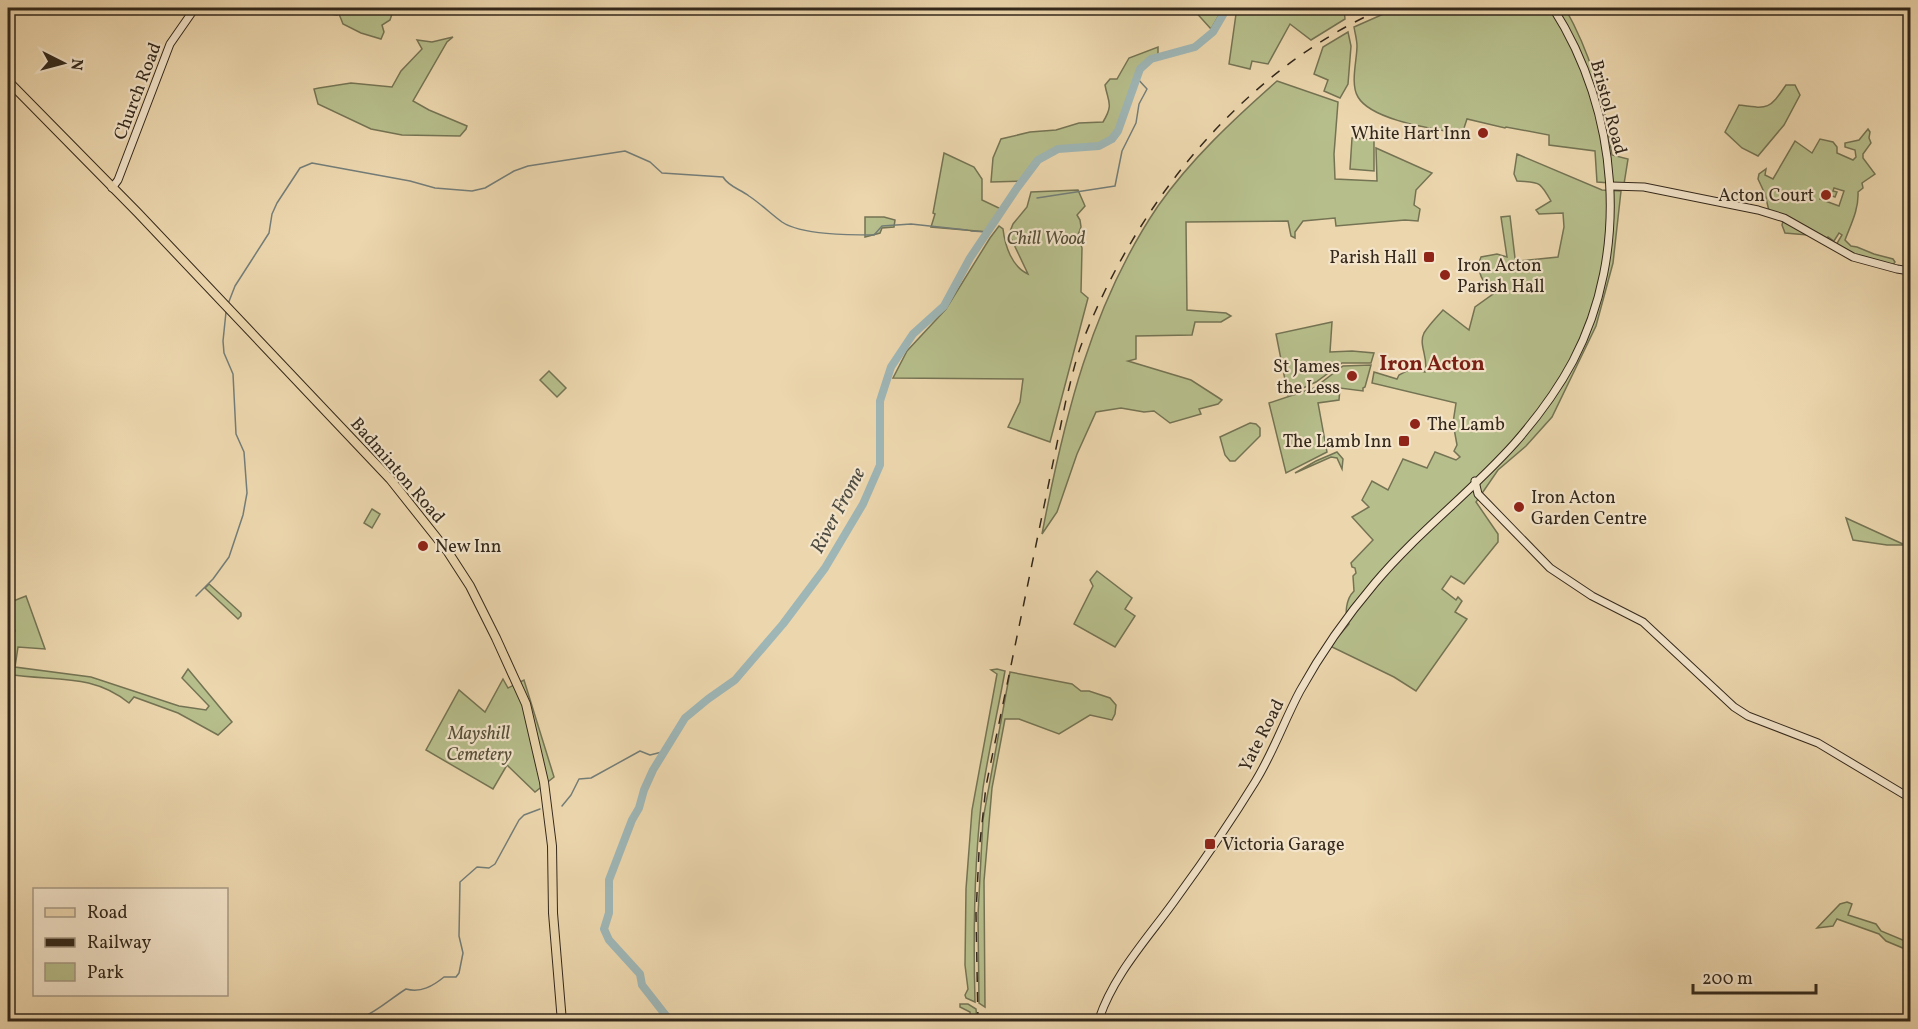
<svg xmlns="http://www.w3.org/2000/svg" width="1918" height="1029" font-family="Vollkorn,serif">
<rect width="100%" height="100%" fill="#ecd6ad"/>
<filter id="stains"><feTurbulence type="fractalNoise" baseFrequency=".00333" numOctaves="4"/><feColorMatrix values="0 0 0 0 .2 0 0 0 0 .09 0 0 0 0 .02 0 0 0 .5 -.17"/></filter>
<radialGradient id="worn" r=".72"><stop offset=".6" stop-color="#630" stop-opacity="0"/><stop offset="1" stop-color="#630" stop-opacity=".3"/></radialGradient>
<g fill="#b6be8b" stroke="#747353" stroke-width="1.5" fill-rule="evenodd">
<path d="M311,8H342L337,15L322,13Z"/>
<path d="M344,8H394L390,20L382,25L384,32L381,39L361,33L343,24L339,14Z"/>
<path d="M1192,8H1223L1211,29Z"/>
<path d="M1231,8H1344L1345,19L1311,40L1290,24L1268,64L1252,61L1250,69L1229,64L1236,14L1229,11Z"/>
<path d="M1397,8H1565C1591,54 1605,103 1612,155L1628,159L1624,184L1597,182L1595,151L1549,145V135L1506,127L1505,128L1467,119L1462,134C1436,129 1372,121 1358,97C1350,84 1357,60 1357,46C1357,40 1355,33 1354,27Z"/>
<path d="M1348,32L1351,46L1348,84L1340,98L1324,91L1328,80L1314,74L1323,47Z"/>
<path d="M453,37L447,42L413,101L429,110L467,126L466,129L460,136L402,135L371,129L318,104L314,89L319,88L351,83L392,87L401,71L422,49L417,40L432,42Z"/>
<path d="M1158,47V57L1151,59L1136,77L1128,103L1112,139L1099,146L1058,149L1038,160L1022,181L991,182L993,158L1001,139L1030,132L1056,130L1079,123L1103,122C1114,104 1108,102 1105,85L1110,79H1117L1129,58Z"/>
<path d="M1277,81L1338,102L1334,154L1335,179L1377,181L1376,148L1432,173L1416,190L1414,205L1420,209L1418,221L1405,220L1336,226L1335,218L1303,221L1295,232V238L1291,236L1288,221L1186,222L1187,310L1226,313L1231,316L1221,322H1195L1192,335L1136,336V359L1128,361L1191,380L1222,400L1218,404L1199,409L1201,414L1170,423L1154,411L1144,412L1121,408L1096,412L1077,454L1057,512L1042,534C1064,419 1091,305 1158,206C1191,159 1234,119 1277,81Z"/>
<path d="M1786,85H1795L1800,95L1784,125L1758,156L1742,148L1725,132L1739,105C1768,109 1769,110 1786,85Z"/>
<path d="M1868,129L1870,132L1869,138L1871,143L1863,154V158L1875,174L1862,183L1863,188L1858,192C1859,209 1851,224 1845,240L1851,246L1857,247L1874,254L1893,259L1895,262L1893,265L1853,255L1836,245L1842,235L1839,233L1834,241L1828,237L1826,239L1807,227L1769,211L1765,194L1758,179L1759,174L1766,169L1765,175L1773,179L1795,141L1812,153L1820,139L1833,142L1837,147V153L1853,160L1856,157L1855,150L1845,147V143L1859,140ZM1834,188L1844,191L1839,206L1820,199L1825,189L1828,190L1827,194L1835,197L1837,192L1833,191Z"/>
<path d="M1352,138L1374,140V171L1350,169Z"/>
<path d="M944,153L974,167L982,179V200L1001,209V212L988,232L931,227L935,214L933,213Z"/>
<path d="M1517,154L1602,190L1621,191L1613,263L1596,326L1552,417L1526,446L1498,470L1476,502L1498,534V542L1464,584L1451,576L1442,589L1456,600L1458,597L1462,601L1455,612L1467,619L1416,691L1394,677L1330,646L1349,624C1344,614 1346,599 1354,591L1353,576L1356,573L1355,568L1352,567L1351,563L1373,540L1352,517L1369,507L1362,500L1372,481L1388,490L1403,459L1427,468L1435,452L1456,460L1460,457L1454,451L1457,445L1453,423L1456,403L1372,383L1374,372L1397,379L1399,375L1412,368L1425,372C1429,358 1418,345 1424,333C1429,325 1437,317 1443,310L1469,330L1475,307L1493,294C1485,284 1474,271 1481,257L1497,254L1507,257L1501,217L1510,216L1515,258L1519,261L1558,257L1564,227L1563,213L1539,214L1536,210L1551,201C1539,180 1540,183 1517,181L1514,174Z"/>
<path d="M1078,190L1085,206L1077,215L1080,220L1081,227L1078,235L1082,248L1081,292L1088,298L1050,442L1008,427L1020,402L1023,379L893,378L907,351L946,309L990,238L999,226L1003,229C1005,246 1012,267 1028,274L1009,234L1013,224L1027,207L1031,192Z"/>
<path d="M865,217H884L895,220L894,227L882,228L880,233L865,237Z"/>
<path d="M1783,221L1808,235L1785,233L1782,225Z"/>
<path d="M1332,322L1330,352L1352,351L1374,353L1371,363H1342L1316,382L1288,395L1276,334Z"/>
<path d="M1371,365L1365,387L1363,388V391L1340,388L1339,400L1318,403L1327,452L1286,473L1269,403L1314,388L1343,366Z"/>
<path d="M549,371L566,388L557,397L540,380Z"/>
<path d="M1250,423L1256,424L1260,428V436L1235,461H1230L1225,455L1220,437Z"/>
<path d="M1337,452L1343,459L1342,469L1337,458L1331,457L1295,473L1316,461Z"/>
<path d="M372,509L380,514L372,528L364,523Z"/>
<path d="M1846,518L1905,545H1887L1853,540Z"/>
<path d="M1097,571L1132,598L1125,609L1135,616L1115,647L1074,624L1093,586L1090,580Z"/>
<path d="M209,584L241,613V616L238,619L205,588Z"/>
<path d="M26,596L45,649L18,647L15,667L91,677L179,706L206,710L209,706L182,678L188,669L232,722L218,735L178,713L134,697L129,703C91,672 51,682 8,674V643L15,631L8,612V603Z"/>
<path d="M997,669L1005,671C998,710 989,749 983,788C974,859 973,930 975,1002L966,998L965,995L968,989L965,965L966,889L972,810L997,674L991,670Z"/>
<path d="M1010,672L1072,684L1081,691H1089L1110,698L1116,705L1115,714L1112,720L1090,715L1059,734L1019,719H1005L992,788L984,881L985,1007L979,1003L978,915L983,819Z"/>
<path d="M503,679L508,688L524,680L554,777L535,792L507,765L493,789L426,750L459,690L485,712Z"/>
<path d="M1847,902L1852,904L1848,915L1876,924L1881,931L1910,943V951L1886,941L1879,934L1837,919L1833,926L1817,928L1840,904Z"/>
<path d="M960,1004H968L976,1009L977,1021H971L970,1012L960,1007Z"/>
</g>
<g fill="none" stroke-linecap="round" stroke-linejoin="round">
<g stroke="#737d78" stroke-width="1.5">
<path d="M1037,198L1115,186L1122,151L1136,123L1139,104L1147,89L1136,77"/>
<path d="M971,231L988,232"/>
<path d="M228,304L235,286L269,233L272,214L277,203L300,168L312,163L410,181L435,188L472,191L485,188L514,171L528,166L625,151L650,162L662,173L723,177C729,187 740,189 749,196C761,204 771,214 782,222C801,235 851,235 874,235L882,226L911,224L967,230"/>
<path d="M196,596L213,579L229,557L243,515L247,493L244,452L236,434L233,374L224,353L223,341L226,312"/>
<path d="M562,806L571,795L579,779L591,778L640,751L650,755L662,752"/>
<path d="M339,1022C346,1020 353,1021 359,1019C377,1012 390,999 406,989C421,993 433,986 444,977H456L459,973L463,953L459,936L460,882L477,867L489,868L495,864L519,820L524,815L540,809"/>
</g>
<path stroke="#9eb6b6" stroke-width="8" d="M671,1022L642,985L640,974L609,940L604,929L609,913V880L632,820L639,808L644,790L653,770L685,718L708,699L735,680L783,624L825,568L863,504L880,465V401L891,367L913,334L944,306L970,258L1017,188L1038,160L1058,149L1099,146L1112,139L1118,131L1140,69L1151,59L1195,47L1213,32L1227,8"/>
<defs>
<g id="secondary">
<path d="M1611,186L1644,187L1758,210L1784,218L1853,257L1897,269L1910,271"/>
<path d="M112,188L118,180L170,44L195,8"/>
<path d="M1475,481L1478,494L1550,568L1592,596L1643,622L1734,707L1748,716L1818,743L1910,798"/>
<path d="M1098,1022C1113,974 1150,936 1178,896C1205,859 1231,821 1255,782C1273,753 1284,721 1300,691C1321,653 1347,616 1375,583C1417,533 1470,493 1514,444C1536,419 1557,391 1573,361C1631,251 1619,111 1553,8"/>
</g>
<path id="primary" d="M8,81L138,213L390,479L448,552L470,586L496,638L526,704L544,782L552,846L553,913L562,1022"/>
</defs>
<use href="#secondary" stroke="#33281b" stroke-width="9"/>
<use href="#primary" stroke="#33281b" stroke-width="10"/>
<use href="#secondary" stroke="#f3e4ca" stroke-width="7"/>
<use href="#primary" stroke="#ecd6ad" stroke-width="8"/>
<g stroke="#33281b" stroke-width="1.5" stroke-dasharray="10 10" stroke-linecap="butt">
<path d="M1902,8L1910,10"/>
<path d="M978,1022L976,914L979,852L986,786L1066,400C1071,381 1075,361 1082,343C1137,202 1243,70 1384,8"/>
</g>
</g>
<g fill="#8f2418" stroke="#f3e4ca" stroke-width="2">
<circle cx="1483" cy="133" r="6"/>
<circle cx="1826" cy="195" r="6"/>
<rect x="1423" y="251" width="12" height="12" rx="3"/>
<circle cx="1445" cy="275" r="6"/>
<circle cx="1352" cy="376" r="6"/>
<circle cx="1415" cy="424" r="6"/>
<rect x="1398" y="435" width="12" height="12" rx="3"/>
<circle cx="1519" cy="507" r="6"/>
<circle cx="423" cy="546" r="6"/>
<rect x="1204" y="838" width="12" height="12" rx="3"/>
</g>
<g text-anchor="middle" stroke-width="4.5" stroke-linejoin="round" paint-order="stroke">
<g font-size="18" fill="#33281b" stroke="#f3e4ca">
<text transform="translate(137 91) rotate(-69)" y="6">Church Road</text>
<text transform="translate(1609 107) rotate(75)" y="6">Bristol Road</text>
<text transform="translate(398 470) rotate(49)" y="6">Badminton Road</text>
<text transform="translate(1261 735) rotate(-63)" y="6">Yate Road</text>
</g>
<g font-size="18" fill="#33281b" stroke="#f3e4ca" text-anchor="end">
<text x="1471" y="139">White Hart Inn</text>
<text x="1814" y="201">Acton Court</text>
<text x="1417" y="263">Parish Hall</text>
<text x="1457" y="271" text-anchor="start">Iron Acton<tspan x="1457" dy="21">Parish Hall</tspan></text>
<text x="1340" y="372">St James<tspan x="1340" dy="21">the Less</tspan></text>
<text x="1427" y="430" text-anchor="start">The Lamb</text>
<text x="1392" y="447">The Lamb Inn</text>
<text x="1531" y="503" text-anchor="start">Iron Acton<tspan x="1531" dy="21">Garden Centre</tspan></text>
<text x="435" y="552" text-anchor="start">New Inn</text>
<text x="1222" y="850" text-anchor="start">Victoria Garage</text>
</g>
<g font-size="18" font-style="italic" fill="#544e37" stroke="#f3e4ca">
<text x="1046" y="244">Chill Wood</text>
<text x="479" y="739">Mayshill<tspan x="479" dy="21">Cemetery</tspan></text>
</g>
<g font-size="20" font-style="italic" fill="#4e4c42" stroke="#f3e4ca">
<text transform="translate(837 510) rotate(-62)" y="7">River Frome</text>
</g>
<g font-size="21" font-weight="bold" fill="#7a1f14" stroke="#f3e4ca">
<text x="1432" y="370">Iron Acton</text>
</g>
</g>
<rect width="1918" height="1029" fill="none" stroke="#ecd6ad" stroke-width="30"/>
<rect x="9" y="9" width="1900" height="1011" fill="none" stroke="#33281b" stroke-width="3"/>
<rect x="15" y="15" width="1888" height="999" fill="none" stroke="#33281b" stroke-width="1.5"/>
<rect x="33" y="888" width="195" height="108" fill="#f3e4ca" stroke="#a69984" stroke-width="1.5"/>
<rect x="45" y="908" width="30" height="9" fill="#ecd6ad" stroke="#a69984" stroke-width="1.5"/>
<text x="87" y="918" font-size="18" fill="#33281b">Road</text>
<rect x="45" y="938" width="30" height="9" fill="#33281b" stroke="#a69984" stroke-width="1.5"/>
<text x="87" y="948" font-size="18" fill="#33281b">Railway</text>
<rect x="45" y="963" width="30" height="18" fill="#b6be8b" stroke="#a69984" stroke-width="1.5"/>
<text x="87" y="978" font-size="18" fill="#33281b">Park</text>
<g transform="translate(63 63) rotate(96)" stroke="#f3e4ca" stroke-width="4.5" paint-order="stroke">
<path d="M0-4.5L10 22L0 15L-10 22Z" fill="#33281b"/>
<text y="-9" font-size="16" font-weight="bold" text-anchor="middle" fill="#33281b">N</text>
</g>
<path d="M1693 984v9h123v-9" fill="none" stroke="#33281b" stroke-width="3"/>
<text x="1702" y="984" font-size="18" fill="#33281b" stroke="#f3e4ca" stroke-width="4.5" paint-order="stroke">200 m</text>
<rect width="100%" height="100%" filter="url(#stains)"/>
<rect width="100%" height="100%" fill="url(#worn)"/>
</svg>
